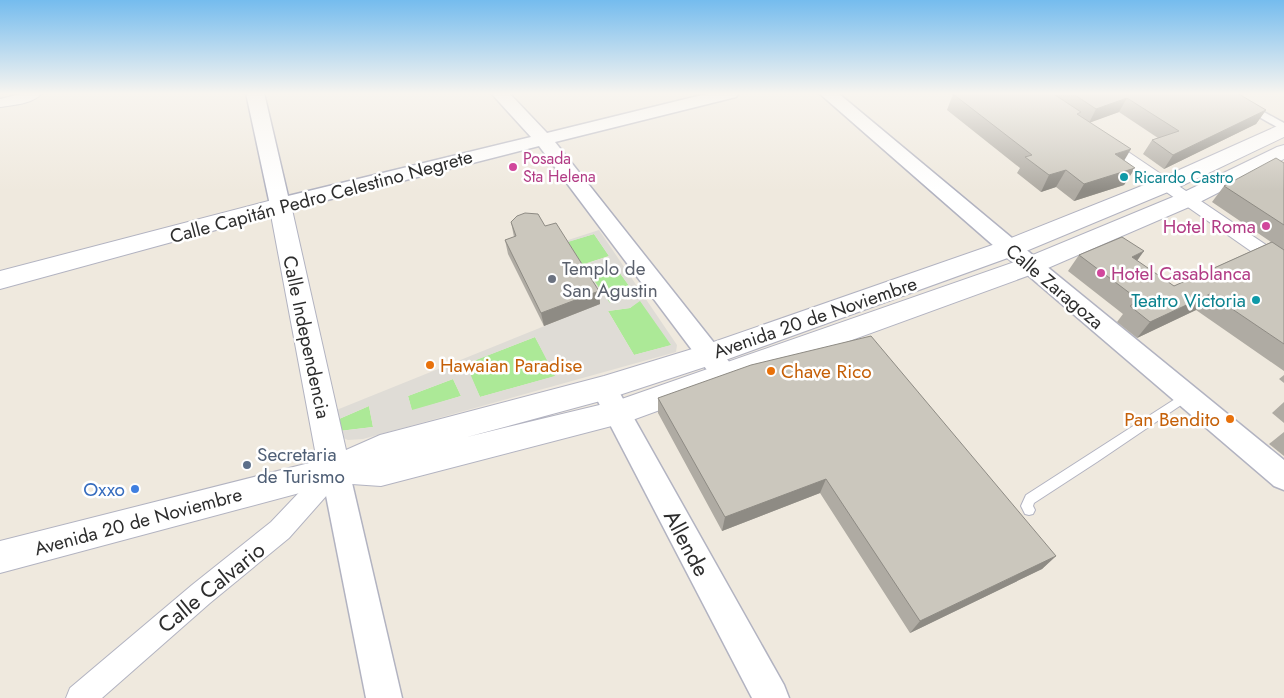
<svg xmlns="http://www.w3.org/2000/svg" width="1284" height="698" font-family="Jost,sans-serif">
<rect width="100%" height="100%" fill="#efe9de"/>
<g fill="#ace997">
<path d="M594,234L609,256L581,265L567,242Z"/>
<path d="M614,265L635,294L609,303L589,273Z"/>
<path d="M640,300L672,345L634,355L608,311L630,308Z"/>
<path d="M535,337L556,376L480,397L465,364Z"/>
<path d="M453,379L461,396L412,411L408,396Z"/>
<path d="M369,406L373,427L339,431V419Z"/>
</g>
<path fill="#dfdcd6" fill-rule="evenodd" d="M599,230L677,345L676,352L363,439L348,440L332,433L329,413L599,304L562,242ZM594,234L609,256L582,265L568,242ZM614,265L635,294L619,295L610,303L589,274ZM640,301L671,345L634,355L608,311L630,308ZM535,337L555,376L480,397L466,364ZM453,379L461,396L412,410L408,396ZM369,406L373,427L340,431L339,419Z"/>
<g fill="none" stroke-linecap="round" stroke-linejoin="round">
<defs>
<path id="service" d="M1186,392L1190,393L1191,396L1190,399L1097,462L1034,503L1033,506L1035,510L1033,514L1029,515L1025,514L1021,506L1026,495Z"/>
<path id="pedestrian" d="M1217,93H1229L1284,123V131Z"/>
<g id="minor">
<path d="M24,93H42C33,104 13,105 0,107V99Z"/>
<path d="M1104,137L1109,139L1284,257V272L1278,270L1099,145L1096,142L1099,139Z"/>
<path d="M335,460L343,463L346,470L343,477L289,538L210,603L102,698H66L70,688L192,585L271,522L327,463Z"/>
</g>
<g id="tertiary">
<path d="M246,93H264L288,196L531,137L491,93H509L547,133L710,93H739L736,97L555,142L734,368L738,375L734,382L725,385L716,382L539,146L280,212L273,210L270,205Z"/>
<path d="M819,93H838L1018,243L1284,460V490L1274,486L1002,253Z"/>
<path d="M604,378L613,381L784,685L789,698H752L591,388L595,381Z"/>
<path d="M335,457L345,461L349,470L402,698H366L321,470L325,461Z"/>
</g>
<path id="secondary" d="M1284,123V137L1175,189L1019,254L720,362L604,400L467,437L616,401L1023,259L1180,194L1277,147L1284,145V159L1196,204L1041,271L627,422L381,486L337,483L0,573V541L317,461L271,215L0,289V271L280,198L288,200L291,205L346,450L380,435L604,376L702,346L1001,242L1159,179Z"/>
</defs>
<use href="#service" stroke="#b2b3c1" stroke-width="2"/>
<use href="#pedestrian" stroke="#b2b3c1" stroke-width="3"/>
<use href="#minor" stroke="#b2b3c1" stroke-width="2"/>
<use href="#tertiary" stroke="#b2b3c1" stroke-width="3"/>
<use href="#secondary" stroke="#b2b3c1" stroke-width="2"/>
<use href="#service" fill="#fff" fill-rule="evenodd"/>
<use href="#pedestrian" fill="#fff" fill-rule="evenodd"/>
<use href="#minor" fill="#fff" fill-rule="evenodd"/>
<use href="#tertiary" fill="#fff" fill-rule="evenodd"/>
<use href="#secondary" fill="#fff" fill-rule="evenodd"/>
</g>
<g fill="#afaba3">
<path d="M958,93H1237L1266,110L1256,124L1164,169L1143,154L1152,140L1158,138L1119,112L1090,122L1124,161L1135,168L1124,185L1074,201L1056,187L1041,192L1017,173L1020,168L947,110L953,94Z"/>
<path d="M1284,163V371L1196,310L1137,338L1117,322L1123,314L1068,271L1079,255L1137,261L1174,286L1271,242L1212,202L1224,186Z"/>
<path d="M511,222L545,226L599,291L600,304L544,326L508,254L505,240L514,237Z"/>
<path d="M1284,375V383L1279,379Z"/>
<path d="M658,398L1056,556L1042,569L910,633L820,493L722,531L658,413Z"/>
<path d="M1284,402V423L1272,413Z"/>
<path d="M1284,432V456L1269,444Z"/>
</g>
<g fill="#8e8b84">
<path d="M1127,98L1119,112L1089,123L1096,109Z"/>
<path d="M1266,110L1256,124L1164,169L1173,155Z"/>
<path d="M1131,149L1121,166L1115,154Z"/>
<path d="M1135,168L1124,185L1074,201L1084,184Z"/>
<path d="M1066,170L1056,187L1041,192L1049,175Z"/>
<path d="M1144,251L1132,268V257Z"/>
<path d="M599,291L600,304L544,326L541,313Z"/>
<path d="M1210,294L1196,310L1137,338L1150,322Z"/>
<path d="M826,479L820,493L722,531L725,517Z"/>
<path d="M1056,556L1042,569L910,633L920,621Z"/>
</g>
<g fill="#cbc7bd" stroke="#8e8b84">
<path d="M958,93H1052L1081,112L1077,114L1131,149L1115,154L1135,168L1084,184L1066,170L1049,175L1025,157L1032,155L953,94Z"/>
<path d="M1072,93H1237L1266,110L1173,155L1152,140L1179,131L1127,98L1096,109Z"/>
<path d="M1276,158L1284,163V225L1224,186Z"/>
<path d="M525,213L538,214L545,226L556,223L599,291L541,313L505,240L516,236L511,222L517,216Z"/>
<path d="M1122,237L1144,251L1132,257L1174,286L1272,242L1284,250V344L1210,294L1150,322L1130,306L1139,300L1079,255Z"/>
<path d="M871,336L1056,556L920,621L826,479L725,517L658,398L751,365Z"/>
</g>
<linearGradient id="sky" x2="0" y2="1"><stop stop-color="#75bcee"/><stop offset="0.49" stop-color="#f8f5f0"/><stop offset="1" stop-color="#f8f5f0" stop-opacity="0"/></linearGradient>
<rect width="1284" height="191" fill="url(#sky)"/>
<g fill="#d1479c" stroke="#fff" stroke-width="2">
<circle cx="513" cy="167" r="5"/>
<circle cx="1266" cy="226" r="5"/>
<circle cx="1101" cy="273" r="5"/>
</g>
<g fill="#0f9aa8" stroke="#fff" stroke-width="2">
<circle cx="1124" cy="177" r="5"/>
<circle cx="1256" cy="300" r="5"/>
</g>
<circle fill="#6b7280" stroke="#fff" stroke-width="2" cx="552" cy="279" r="5"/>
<g fill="#e8710a" stroke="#fff" stroke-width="2">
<circle cx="430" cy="365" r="5"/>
<circle cx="771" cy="371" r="5"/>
<circle cx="1230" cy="419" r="5"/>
</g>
<circle fill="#5c6f8a" stroke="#fff" stroke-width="2" cx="247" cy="465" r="5"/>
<circle fill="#3f7fe0" stroke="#fff" stroke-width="2" cx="135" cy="489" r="5"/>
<g text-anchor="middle" stroke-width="5" stroke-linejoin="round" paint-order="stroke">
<g font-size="16" fill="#b23c85" stroke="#fff" text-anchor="start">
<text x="523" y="164">Posada<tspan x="523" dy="18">Sta Helena</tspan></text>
</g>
<g font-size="16" fill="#0d838f" stroke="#fff" text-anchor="start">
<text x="1134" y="183">Ricardo Castro</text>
</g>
<g font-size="19" fill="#2d2d2d" stroke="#fff">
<text transform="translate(321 196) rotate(-15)" y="7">Calle Capitán Pedro Celestino Negrete</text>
<text transform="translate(1055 286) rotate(40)" y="7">Calle Zaragoza</text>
<text transform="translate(815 317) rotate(-19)" y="7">Avenida 20 de Noviembre</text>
<text transform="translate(307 337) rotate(78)" y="7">Calle Independencia</text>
<text transform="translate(138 521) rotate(-15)" y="7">Avenida 20 de Noviembre</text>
</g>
<g font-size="19" fill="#b23c85" stroke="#fff" text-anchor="end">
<text x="1256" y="233">Hotel Roma</text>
<text x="1111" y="280" text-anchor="start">Hotel Casablanca</text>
</g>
<g font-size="19" fill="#5b616d" stroke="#fff" text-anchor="start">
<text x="562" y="275">Templo de<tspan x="562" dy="22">San Agustin</tspan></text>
</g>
<g font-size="19" fill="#0d838f" stroke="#fff" text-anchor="end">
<text x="1246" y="307">Teatro Victoria</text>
</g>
<g font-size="19" fill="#c56008" stroke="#fff" text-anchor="start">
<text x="440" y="372">Hawaian Paradise</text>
<text x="781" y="378">Chave Rico</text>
<text x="1220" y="426" text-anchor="end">Pan Bendito</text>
</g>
<g font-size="19" fill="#4e5e75" stroke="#fff" text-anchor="start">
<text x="257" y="461">Secretaria<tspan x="257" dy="22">de Turismo</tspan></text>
</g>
<g font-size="19" fill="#366cbe" stroke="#fff" text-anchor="end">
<text x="125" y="496">Oxxo</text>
</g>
<g font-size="22" fill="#2d2d2d" stroke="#fff">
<text transform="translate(687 543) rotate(62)" y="8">Allende</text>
<text transform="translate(211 587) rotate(-39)" y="8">Calle Calvario</text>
</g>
</g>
</svg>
